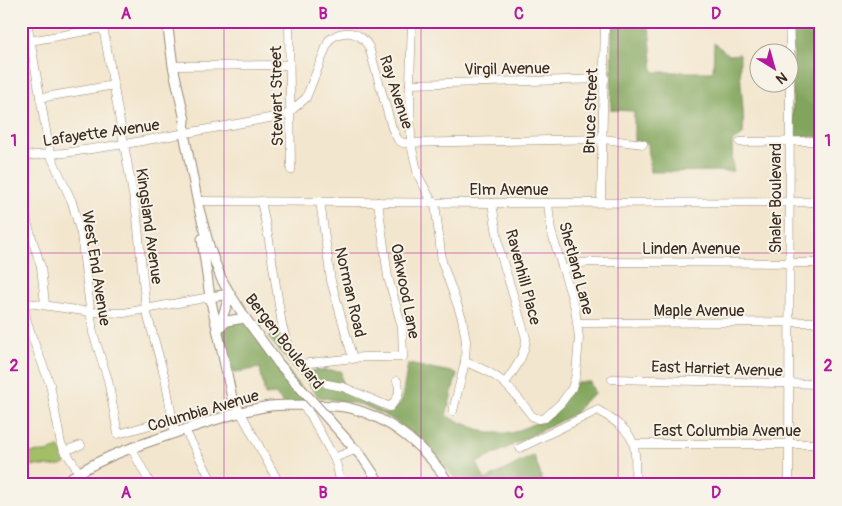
<svg xmlns="http://www.w3.org/2000/svg" width="842" height="506" font-family="Pangolin,sans-serif">
<rect width="100%" height="100%" fill="#f7f3e8"/>
<filter id="ink" filterUnits="userSpaceOnUse"><feTurbulence type="fractalNoise" baseFrequency=".02" numOctaves="2"/><feDisplacementMap in="SourceGraphic" scale="10" xChannelSelector="R" yChannelSelector="G"/><feConvolveMatrix kernelMatrix="1 2 1 2 8 2 1 2 1" color-interpolation-filters="sRGB"/></filter>
<filter id="wash" filterUnits="userSpaceOnUse"><feTurbulence type="fractalNoise" baseFrequency=".0096" numOctaves="4" result="noise"/><feDisplacementMap in="SourceGraphic" scale="20" xChannelSelector="R" yChannelSelector="G"/><feGaussianBlur stdDeviation="1.12" result="paint"/><feColorMatrix in="noise" values="0 0 0 0 0 0 0 0 0 0 0 0 0 0 0 0 0 1.4 0 .05"/><feComposite in="paint" operator="in"/></filter>
<g filter="url(#wash)">
<rect width="100%" height="100%" fill="#f3e6ce"/>
<path fill="#a2be66" stroke="#6e7442" d="M59,448L64,454L61,457L65,464C53,469 34,464 21,466V453L46,452Z"/>
<g fill="#81a55b" stroke="#5e683c">
<path d="M794,22H821V137L792,136Z"/>
<path d="M649,25L653,72H713L714,43L729,55L740,54C739,81 745,108 743,135L732,141L733,171L650,172L648,143L634,141V111L611,110L612,27Z"/>
<path d="M245,318L316,406L285,405L275,394L265,395L260,368L227,374L221,326Z"/>
<path d="M278,334C292,378 301,369 341,371L343,391L387,414L401,403L408,364L457,373L446,416L487,433H512L550,417L577,382H590L595,394L584,401L576,413L477,463L485,480L534,455L544,485H460L427,444L392,419L363,405L319,397L268,337Z"/>
</g>
</g>
<g filter="url(#ink)">
<g fill="none" stroke-linecap="round" stroke-linejoin="round">
<defs>
<g id="minor">
<path d="M27,21L50,154L72,202L81,234L93,333L108,380L118,434L171,419"/>
<path d="M102,21L137,217L146,310L165,378L175,433"/>
<path d="M289,21L291,170"/>
<path d="M412,21L410,84L411,144L418,175L432,202"/>
<path d="M789,21L790,47L789,485"/>
<path d="M30,41L103,28"/>
<path d="M173,66L289,65"/>
<path d="M410,84L605,79"/>
<path d="M40,98L114,85"/>
<path d="M740,142L821,141"/>
<path d="M21,156L64,153L125,144L286,115L306,98L329,40C343,28 360,31 369,47L392,128L398,140L403,143L603,139L643,144"/>
<path d="M198,201L492,203L821,202"/>
<path d="M261,201L269,240L282,325L291,357L300,364L363,357H403L402,327L388,277L378,202"/>
<path d="M320,201L331,281L353,359"/>
<path d="M435,202L442,262L462,318L466,341L465,362L453,411"/>
<path d="M601,202L605,21"/>
<path d="M21,203L41,267L45,304"/>
<path d="M492,203L500,252L526,338C525,356 515,369 505,383"/>
<path d="M563,270L582,263L591,262L821,263"/>
<path d="M21,302L91,312L124,313L210,297"/>
<path d="M25,302L26,318L32,337L50,384L61,444L87,485"/>
<path d="M578,323L821,322"/>
<path d="M465,362C501,374 510,387 532,416L539,419L545,418L562,402L572,388L576,375L579,338L575,308L551,231L548,203"/>
<path d="M612,379L821,384"/>
<path d="M327,384L343,387L390,407C397,399 402,392 397,381"/>
<path d="M302,405L310,414L334,458L337,466L341,485"/>
<path d="M241,413L280,485"/>
<path d="M185,430L214,485"/>
<path d="M634,444H821"/>
<path d="M133,447L135,455L151,485"/>
<path d="M520,448L598,410C638,436 636,439 635,485"/>
<path d="M64,451L81,445"/>
<path d="M334,458L357,449"/>
<path d="M21,484L22,485"/>
</g>
<g id="major">
<path d="M167,21L173,66L185,120L184,133L199,209L210,249L221,278L230,294L246,319L279,364"/>
<path d="M202,239L210,297L227,374L232,398L241,413"/>
<path d="M210,297L230,294"/>
<path d="M221,326L227,321L245,318"/>
<path d="M218,331L230,294"/>
<path d="M330,421L363,458L381,485"/>
<path d="M61,485C96,458 134,447 175,433C206,423 238,411 270,406C282,405 295,405 308,405C322,406 336,405 350,408C391,418 428,449 450,485"/>
</g>
</defs>
<use href="#minor" stroke="#978876" stroke-width="9"/>
<use href="#major" stroke="#978876" stroke-width="11"/>
<use href="#minor" stroke="#fff" stroke-width="8"/>
<use href="#major" stroke="#fff" stroke-width="9"/>
<defs>
<path id="major-bridge" d="M279,364L330,421"/>
</defs>
<use href="#major-bridge" stroke="#978876" stroke-width="11" stroke-linecap="butt"/>
<use href="#major-bridge" stroke="#fff" stroke-width="9"/>
</g>
</g>
<path fill="none" stroke="#b5179e" stroke-width="1" stroke-opacity="0.55" d="M224,21V485M421,21V485M618,21V485M21,253H821"/>
<g text-anchor="middle" stroke-width="4" stroke-linejoin="round" paint-order="stroke">
<g font-size="16" fill="#3b2a1e" stroke="#f7f3e8">
<text transform="translate(507 68) rotate(-1)" y="6">Virgil Avenue</text>
<text transform="translate(397 92) rotate(72)" y="6">Ray Avenue</text>
<text transform="translate(276 96) rotate(-91)" y="6">Stewart Street</text>
<text transform="translate(590 111) rotate(-88)" y="6">Bruce Street</text>
<text transform="translate(101 132) rotate(-8)" y="6">Lafayette Avenue</text>
<text x="509" y="195">Elm Avenue</text>
<text transform="translate(775 198) rotate(-90)" y="6">Shaler Boulevard</text>
<text transform="translate(150 226) rotate(82)" y="6">Kingsland Avenue</text>
<text x="691" y="254">Linden Avenue</text>
<text transform="translate(97 268) rotate(81)" y="6">West End Avenue</text>
<text transform="translate(577 268) rotate(75)" y="6">Shetland Lane</text>
<text transform="translate(524 277) rotate(75)" y="6">Ravenhill Place</text>
<text transform="translate(406 291) rotate(79)" y="6">Oakwood Lane</text>
<text transform="translate(351 292) rotate(77)" y="6">Norman Road</text>
<text x="699" y="316">Maple Avenue</text>
<text transform="translate(285 341) rotate(52)" y="6">Bergen Boulevard</text>
<text transform="translate(717 368) rotate(2)" y="6">East Harriet Avenue</text>
<text transform="translate(203 410) rotate(-16)" y="6">Columbia Avenue</text>
<text x="727" y="436">East Columbia Avenue</text>
</g>
</g>
<rect width="842" height="506" fill="none" stroke="#f7f3e8" stroke-width="55"/>
<g transform="translate(774 68) rotate(143)"><circle r="24" fill="#f7f3e8" stroke="#aca397"/>
<path d="M0-4L9 19L0 12L-9 19Z" fill="#b5179e"/>
<text y="-8" font-size="14" font-weight="bold" text-anchor="middle" fill="#3b2a1e">N</text>
</g>
<rect x="28" y="28" width="786" height="450" fill="none" stroke="#b5179e" stroke-width="2"/>
<g font-size="16" text-anchor="middle" font-weight="bold" fill="#b5179e">
<text x="126" y="19">A</text>
<text x="323" y="19">B</text>
<text x="519" y="19">C</text>
<text x="716" y="19">D</text>
<text x="14" y="146">1</text>
<text x="828" y="146">1</text>
<text x="14" y="371">2</text>
<text x="828" y="371">2</text>
<text x="126" y="498">A</text>
<text x="323" y="498">B</text>
<text x="519" y="498">C</text>
<text x="716" y="498">D</text>
</g>
</svg>
